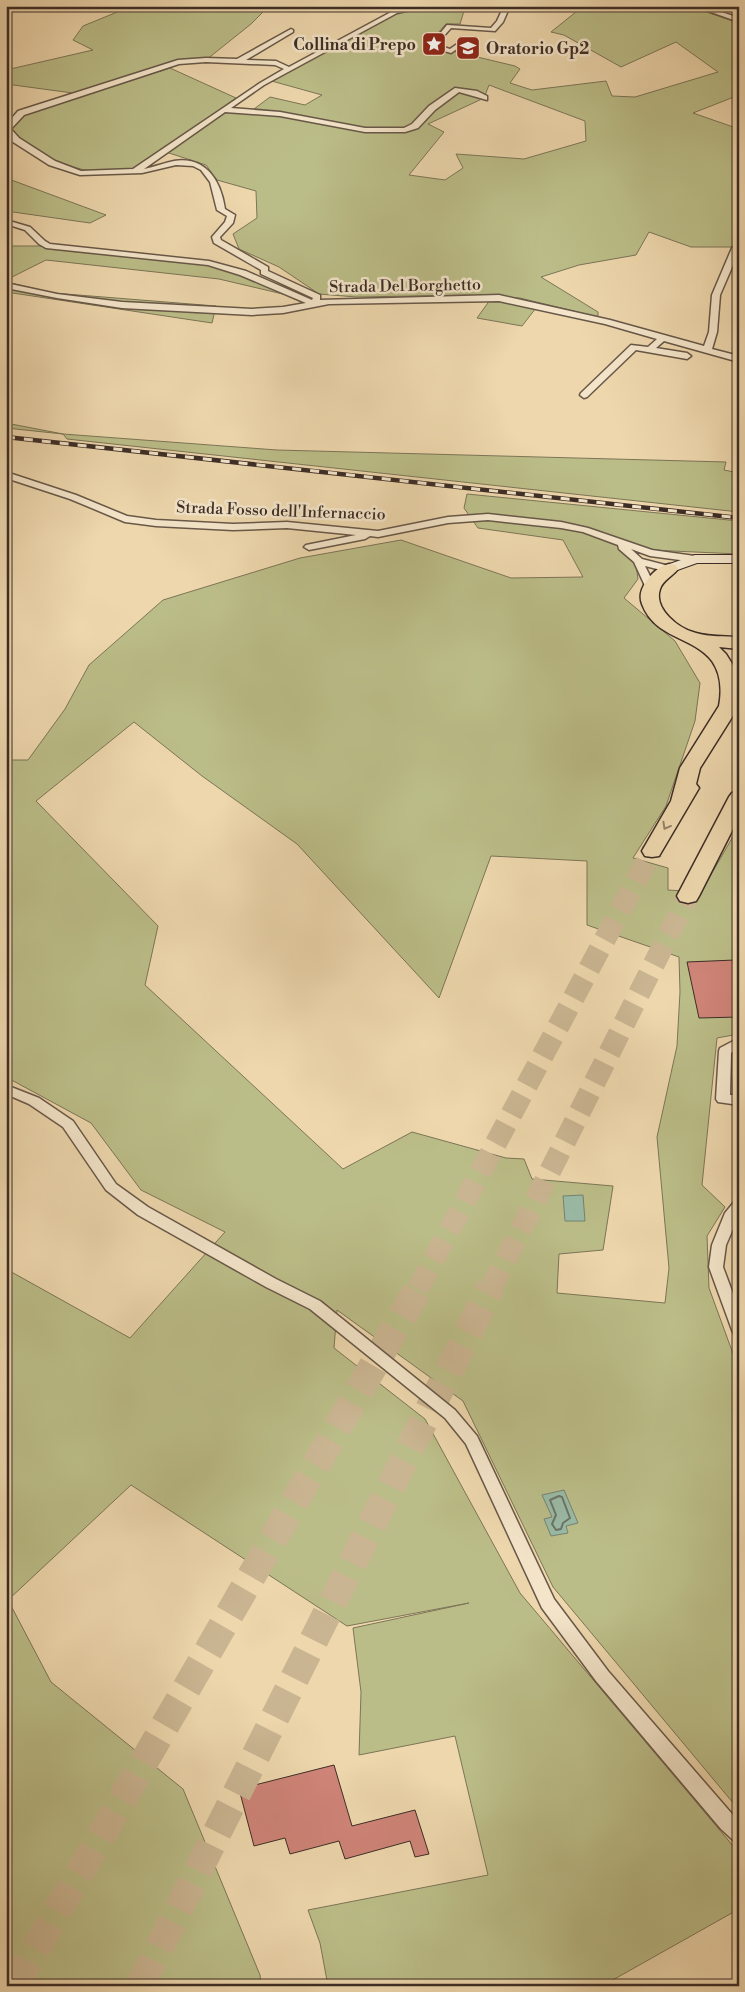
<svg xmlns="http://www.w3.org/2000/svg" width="745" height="1992" font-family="'Libre Bodoni',serif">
<rect width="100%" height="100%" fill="#eed7ad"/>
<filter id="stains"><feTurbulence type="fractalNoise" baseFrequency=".004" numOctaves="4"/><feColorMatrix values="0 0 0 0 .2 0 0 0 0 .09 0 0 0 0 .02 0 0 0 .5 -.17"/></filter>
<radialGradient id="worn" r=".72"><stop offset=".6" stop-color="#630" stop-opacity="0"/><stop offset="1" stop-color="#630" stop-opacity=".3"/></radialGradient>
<g fill="#bbbd88" stroke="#7c7557" fill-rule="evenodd">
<path d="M132,6H269L251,24L206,60L178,62L80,94L6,84V70L93,50L73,40L83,26Z"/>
<path d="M575,6H689L739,23V95L693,113L739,129V247H691L649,232L636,255L579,265L541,277L598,312V317L520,298L469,295L356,297L319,294L279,267L239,249L233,234L257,218L256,191L217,180L206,165L166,152L225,112L254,109L270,97L305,105L322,95L268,80L395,12L425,7L464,11L460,24H446L427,45L515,66L520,69L510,83L532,90L606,81L612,96L635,97L718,72L676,42L621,67L564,35L551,32L582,7ZM489,85L585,121L586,141L524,159L456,154L463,168L445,180L409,175L444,132L428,124L484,98Z"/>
<path d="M170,68L236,98L133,171L84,170L50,160L8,130L21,116Z"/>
<path d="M6,178L106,215L90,223L6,211Z"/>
<path d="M6,246H49L209,263L304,299L219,279L46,260L6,280Z"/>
<path d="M6,282L53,293L216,306L212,323L6,292Z"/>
<path d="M490,300L536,308L522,326L477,318Z"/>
<path d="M6,423L63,434L277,450L726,462L724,470L739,473V512L67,439L63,434L6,428Z"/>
<path d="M467,494L739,521V554L650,550L629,543L620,549L636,565L638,579L624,598L675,641L700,683L695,721L666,806L633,858L668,868V890L701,892L739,826V1034L717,1038L702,1185L725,1207L707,1236L709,1288L739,1370V1810L553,1587L463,1401L337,1310L334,1348L425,1419L520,1593L739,1853V1909L602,1986H328L320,1943L308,1910L488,1875L455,1736L359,1755L361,1692L353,1628L469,1603L347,1626L131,1485L8,1600L51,1682L183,1789L260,1975L261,1986H6V1269L130,1338L225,1232L141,1190L91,1123L6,1077V760H28L65,709L89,665L163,600L300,558L401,540L511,578L583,577L563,540L478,528L464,508ZM134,722L202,776L297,844L439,998L491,856L587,861V925L679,957L680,992L677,1046L657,1137L669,1268L665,1303L557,1293L559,1254L603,1250L613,1186L532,1179L524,1159L506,1158L412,1132L343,1169L145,985L158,926L36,801Z"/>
<path d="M739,1055V1095H733L730,1056Z"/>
</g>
<g fill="#9abaa6" stroke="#748273">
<path d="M583,1195L585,1221H565L563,1196Z"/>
<path d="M564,1490L578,1523L566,1526L568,1533L551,1536L544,1519L552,1517L542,1495Z"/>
</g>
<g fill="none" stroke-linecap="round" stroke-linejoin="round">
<path stroke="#6b7466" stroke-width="2" d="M559,1496L562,1497L570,1518L563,1523L561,1529L556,1530L552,1524L556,1515L550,1500Z"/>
</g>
<g fill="#cf8478" stroke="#3c2d26">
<path d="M735,960L739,975V1017L699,1018L687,962Z"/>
<path d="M334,1765L352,1826L415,1810L429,1854L415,1857L410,1841L345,1859L339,1841L290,1854L285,1838L254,1846L239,1789Z"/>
</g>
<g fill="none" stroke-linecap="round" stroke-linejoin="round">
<g stroke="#cab592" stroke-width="22" stroke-dasharray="22 11" stroke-linecap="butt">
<path d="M418,1289L652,851"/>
<path d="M491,1289L688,896"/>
</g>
<g stroke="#cab592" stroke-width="29" stroke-dasharray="29 14" stroke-linecap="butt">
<path d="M14,1986L419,1287"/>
<path d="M140,1986L491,1287"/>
</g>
<defs>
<g id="street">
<path d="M510,6L503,22L495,31L451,28L442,38L433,44L450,49L463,40H467V42L451,53L424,45L438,36L447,25L491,28L497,21L503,8C468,13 432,4 397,13L264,85L231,108L280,112L365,128H404L412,124L429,106L455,88L477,91L487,96V100L459,92L435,110L418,128L405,132H365L280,116L225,112L144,169C154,167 164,163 174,161C206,156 221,181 225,209L235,215L233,223L220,237L221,240L268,267V271L320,295V300L499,295L610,320L704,346L709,332L712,295L732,248L739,245V251L720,295L717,332L712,349L739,356V362L664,341L656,348L687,353L691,356L687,359L636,350L587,397L584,398L580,395L581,393L631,345L648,347L657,339L605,324L499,301L329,304L283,313L252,315L122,308L57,298L6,288V283L57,294L122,302L252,309L283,307L306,303L240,275L208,265L46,248L39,244L25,230L6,224V220L30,227L45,241L50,244L209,261L246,271L312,300L313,298L261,274V270L214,243L212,237L225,222L227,216L217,210L210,182L201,170L193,166L176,165L142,173L80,175L49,165L13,142L6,133V125L18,111L178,60L206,58L237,59L291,29L293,30V32L246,60L276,61L289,67L393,11L408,7ZM206,62L275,65L284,69L260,83L133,169L81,171L55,161L19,138L11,129L24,115L179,64Z"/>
<path d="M694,6H704L739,18V22Z"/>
<path d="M6,472L76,495L127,516L156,520L233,524L287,522L378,531L448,517L488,514L561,522L588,528L652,550L695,556L700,559L695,562L650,556L631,549L642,559L673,567L674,569L669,572L645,566L656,588L651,591L646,588L634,562L619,549L618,545L583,532L561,528L488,520L448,523L378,537L370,536L365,539L309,550L304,547L306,545L356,535L287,528L233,530L156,526L125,522L70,499L6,478Z"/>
<path d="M739,1038V1048L731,1053L730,1095H739V1105L718,1102L716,1099L719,1051L720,1048Z"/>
<path d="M6,1085L39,1098L73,1121L116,1184L148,1207L276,1279L320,1301L455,1410L477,1436L554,1599L608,1671L739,1822V1842L733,1840L721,1829L596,1681L542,1608L466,1444L445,1418L310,1309L266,1287L138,1215L106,1190L63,1127L29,1104L6,1094Z"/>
<path d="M739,1201V1215L726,1245L723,1267L739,1310V1335L734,1334L732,1330L709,1267L712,1245L725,1213L734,1202Z"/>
</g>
<path id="secondary" d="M695,555H739V563H697L669,573L662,569L664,566Z"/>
<g id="highway">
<path d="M669,564L675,565L678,569C673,576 663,580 660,589C653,609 679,629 696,633C709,637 725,636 739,637V649L719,647L726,654L736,670L739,681V706L700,768L696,784L699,788L659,856L652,857L645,856L642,851L671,801L680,768L719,706C722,691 721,674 712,661C693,636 655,639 642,604C639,596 641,589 646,582C651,574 659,566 669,564Z"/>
<path d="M739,791V817L699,896L696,901L688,903L680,901L677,896L729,797L732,793Z"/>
</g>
</defs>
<use href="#street" stroke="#685848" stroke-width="3"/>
<use href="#secondary" stroke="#3c2d26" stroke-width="2"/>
<use href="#highway" stroke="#3c2d26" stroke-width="3"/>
<use href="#street" fill="#f4e5ca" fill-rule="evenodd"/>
<use href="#secondary" fill="#f4e5ca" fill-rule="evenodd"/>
<use href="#highway" fill="#eed7ad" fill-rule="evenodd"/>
<defs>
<path id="rail" d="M6,437L739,518"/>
</defs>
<use href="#rail" stroke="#3c2d26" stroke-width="4.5"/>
<use href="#rail" stroke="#f4e5ca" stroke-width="3" stroke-dasharray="9" stroke-linecap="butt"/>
</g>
<defs><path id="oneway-chevron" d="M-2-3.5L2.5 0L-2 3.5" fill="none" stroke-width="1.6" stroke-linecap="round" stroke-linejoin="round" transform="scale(1.25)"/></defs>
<use stroke="#95826a" href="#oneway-chevron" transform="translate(666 826) rotate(119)"/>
<defs>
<symbol id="sight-square" viewBox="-11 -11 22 22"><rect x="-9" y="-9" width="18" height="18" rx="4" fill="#8f2418" stroke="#f4e5ca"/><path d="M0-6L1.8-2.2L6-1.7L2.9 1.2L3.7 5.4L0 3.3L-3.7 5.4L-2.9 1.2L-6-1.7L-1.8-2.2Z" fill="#fff"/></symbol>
<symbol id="school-square" viewBox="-11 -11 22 22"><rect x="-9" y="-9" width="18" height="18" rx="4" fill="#8f2418" stroke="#f4e5ca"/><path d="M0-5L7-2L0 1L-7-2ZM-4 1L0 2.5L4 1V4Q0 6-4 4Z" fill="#fff"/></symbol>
</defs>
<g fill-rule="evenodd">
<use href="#sight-square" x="420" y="30" width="28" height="28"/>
<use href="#school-square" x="454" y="34" width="28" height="28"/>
</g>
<g text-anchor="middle" stroke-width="5" stroke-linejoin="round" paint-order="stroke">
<g font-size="16" font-weight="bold" fill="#3c2d26" stroke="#f4e5ca" text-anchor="end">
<text x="416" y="50">Collina di Prepo</text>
<text x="486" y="54" text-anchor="start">Oratorio Gp2</text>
</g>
<g font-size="16" fill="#3c2d26" stroke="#f4e5ca">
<text transform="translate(405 285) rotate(-1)" y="6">Strada Del Borghetto</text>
<text transform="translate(281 510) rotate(2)" y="6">Strada Fosso dell'Infernaccio</text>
</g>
</g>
<rect width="745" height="1992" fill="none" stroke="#eed7ad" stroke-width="25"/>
<rect x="8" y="8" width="730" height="1977" fill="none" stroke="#3c2d26" stroke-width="2.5"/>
<rect x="12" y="12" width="720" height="1967" fill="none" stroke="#3c2d26"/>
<rect width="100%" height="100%" filter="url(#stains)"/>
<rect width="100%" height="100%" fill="url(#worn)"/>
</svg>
